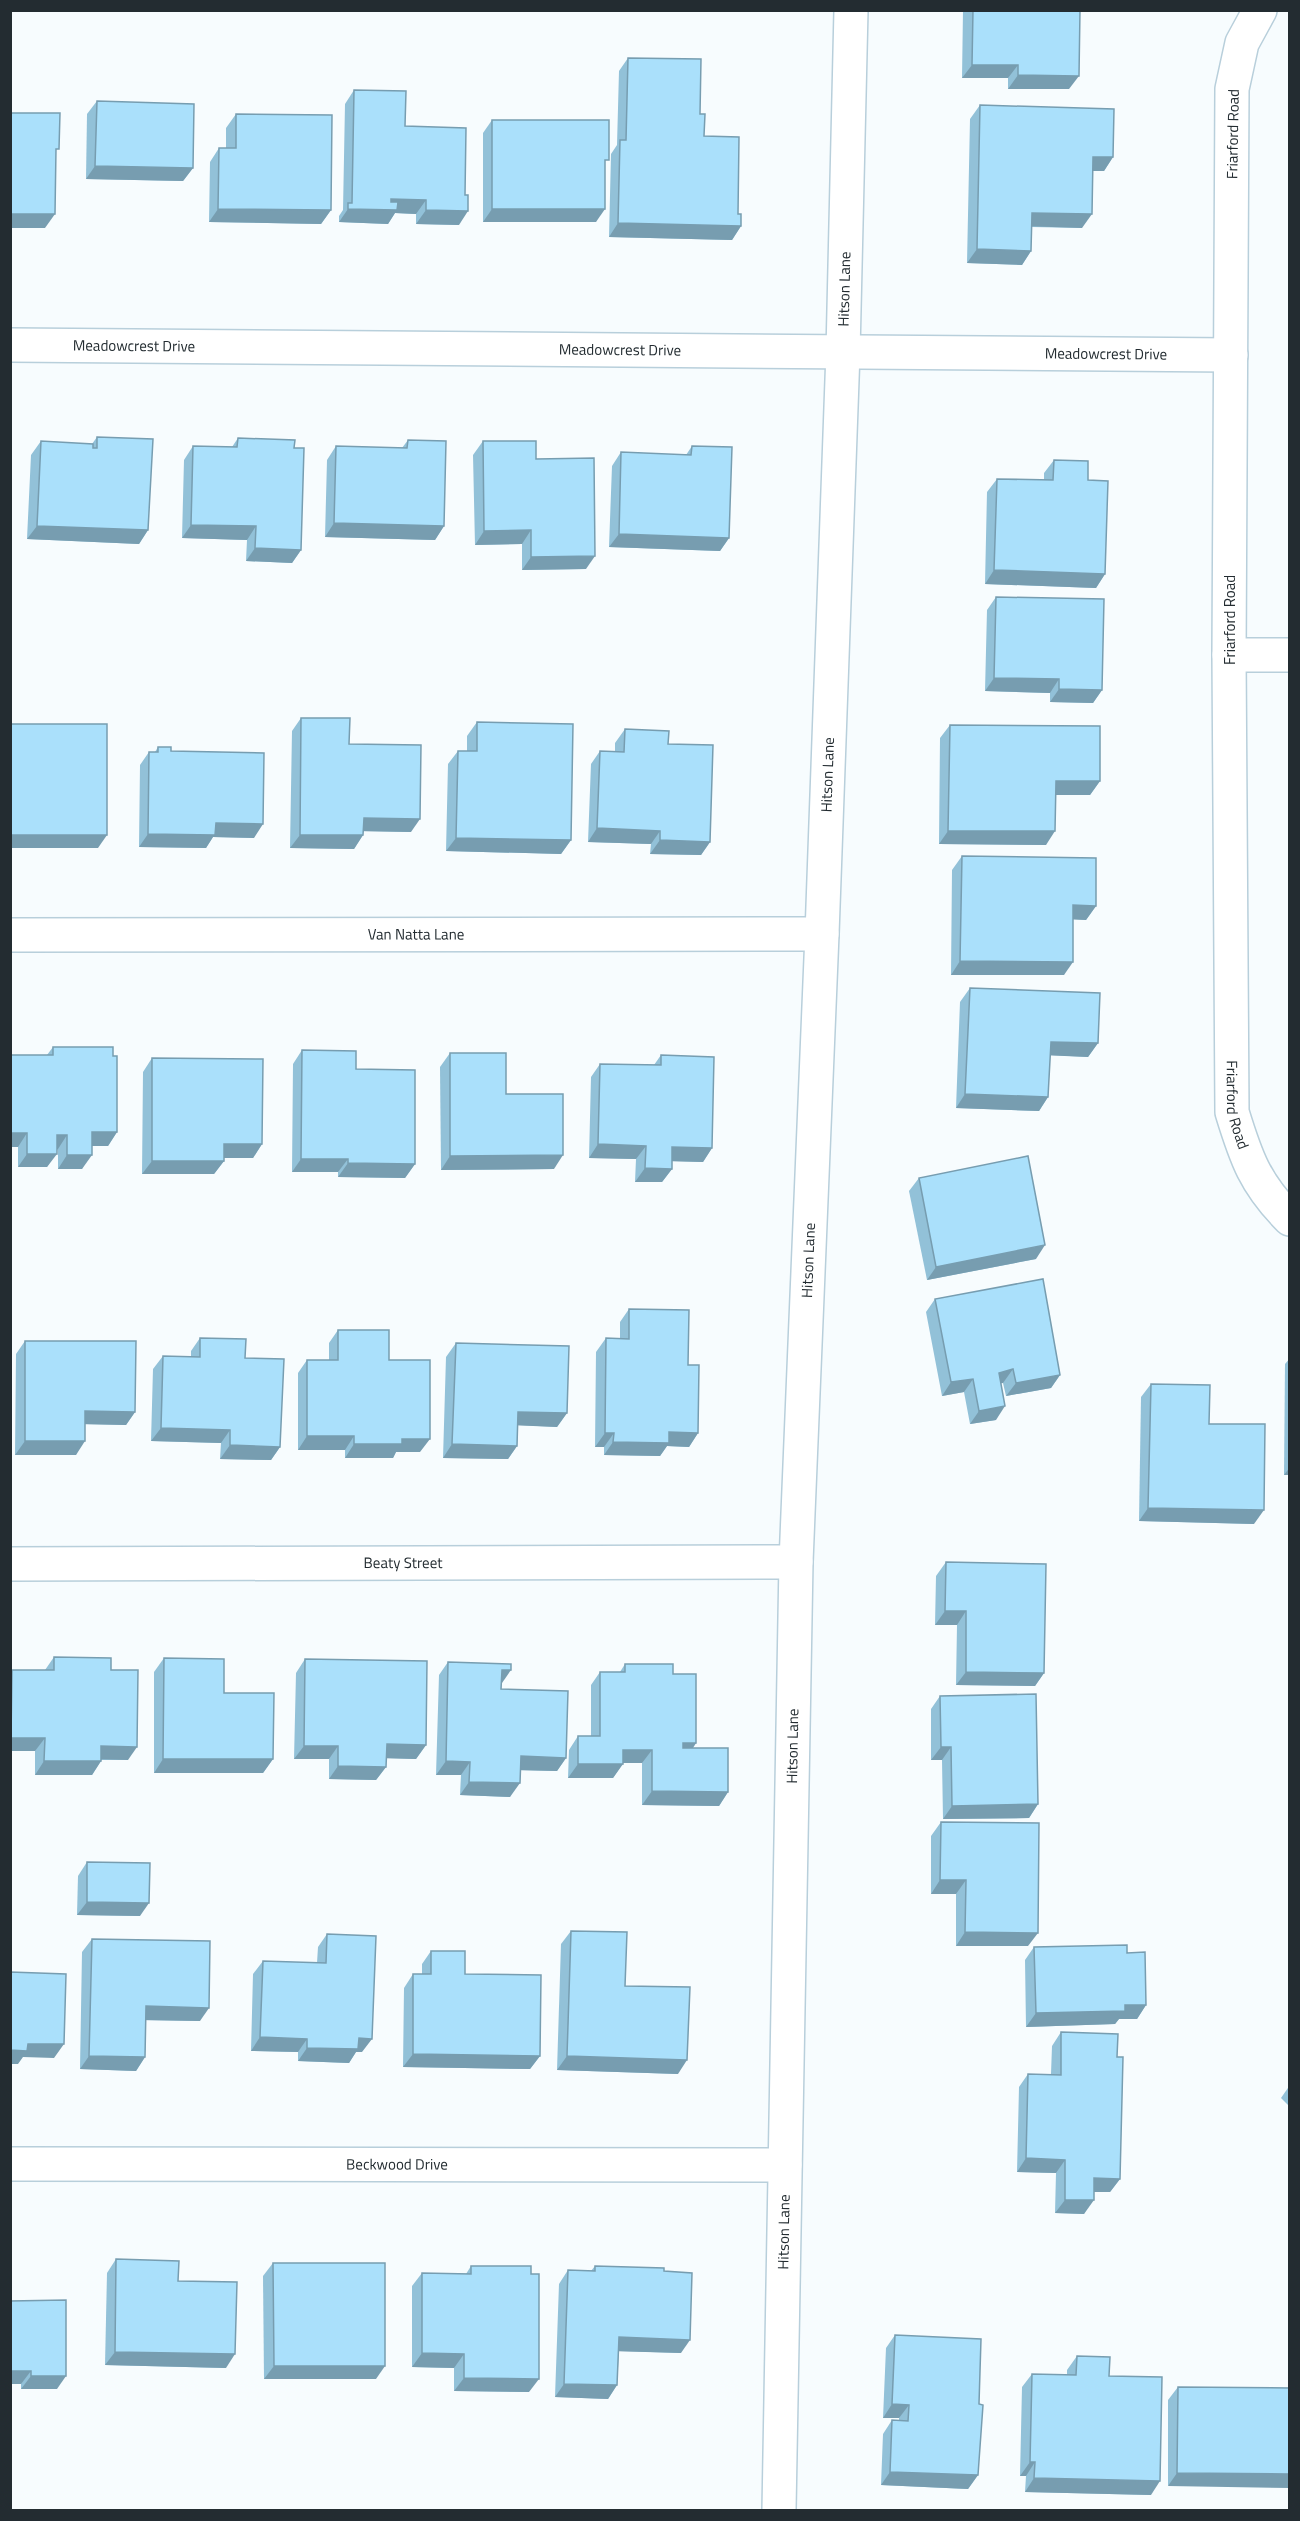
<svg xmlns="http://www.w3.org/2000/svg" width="1300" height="2521" font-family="'Titillium Web',sans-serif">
<rect width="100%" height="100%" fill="#f7fcfe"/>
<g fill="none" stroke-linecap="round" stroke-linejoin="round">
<defs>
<g id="street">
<path id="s1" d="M1260,10L1242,43L1232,89L1229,655L1232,1112C1246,1158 1255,1184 1290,1219"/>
<path id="s2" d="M10,345L1231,355"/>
<path d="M1229,655H1290"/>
<path id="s3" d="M10,935L822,934"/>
<path id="s4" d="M10,1564L796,1562"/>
<path id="s5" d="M10,2164L785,2165"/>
<path id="s6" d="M779,2510L796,1562L822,934L843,352L851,10"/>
</g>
</defs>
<use href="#street" stroke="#b8cfdb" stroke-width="36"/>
<use href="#street" stroke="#fff" stroke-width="33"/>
</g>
<g fill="#92c1d8">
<path d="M963,10H1080L1069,89H1008V78H962Z"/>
<path d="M628,58L700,114L704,136L738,214L741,226L732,240L609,237L611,154L617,145L619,71Z"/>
<path d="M354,90L405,126L459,225L416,224V214L395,213L388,224L339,222V216L343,210L345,104Z"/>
<path d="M97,101L193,168L183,181L86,179L87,114Z"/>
<path d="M980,105L1113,157L1104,171H1093L1082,228L1031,227V251L1022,265L967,263L970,119Z"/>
<path d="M236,114L331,210L321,224L209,222L210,162L219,148H226V128Z"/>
<path d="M492,120L605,165L596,222H483V133Z"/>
<path d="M97,437L148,530L139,544L27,539L31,455L41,441L92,444Z"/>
<path d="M238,438L294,448L301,550L292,563L246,561L247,540L182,538L184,460L193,446L232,447Z"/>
<path d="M408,440L444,526L435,540L325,537L327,460L336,446L402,448Z"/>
<path d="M483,441L586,569L522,570V544L475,545L473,455Z"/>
<path d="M692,446L729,538L720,551L609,547L612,466L621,452L686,455Z"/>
<path d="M1054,460L1088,480L1105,574L1096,588L985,584L987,492L997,479L1044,480V473Z"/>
<path d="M996,597L1102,690L1093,703L1050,702V693L985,691L987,610Z"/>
<path d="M301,718L349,744L411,832L363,831V835L354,849L290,848L292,731Z"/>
<path d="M477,722L571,840L561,854L446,851L448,764L458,751H467V736Z"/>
<path d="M950,725L1100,781L1090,795H1056L1046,845L939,844L940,738Z"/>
<path d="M625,729L668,744L710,842L701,855L650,854L651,844L588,842L591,764L600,751H615V743Z"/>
<path d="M158,747L254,838L213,837L206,848L139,847L140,765L149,752H155Z"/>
<path d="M962,856L1096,906L1086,920L1073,919L1064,975H951L952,870Z"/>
<path d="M970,988L1098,1043L1088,1057L1050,1055L1048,1097L1039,1111L956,1108L960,1002Z"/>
<path d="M53,1047L113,1056L117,1132L108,1146H92L82,1169H58V1149L47,1167H18V1147H10L47,1055Z"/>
<path d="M302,1050L356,1069L415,1164L405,1178L338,1177V1172H292L293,1064Z"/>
<path d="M450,1053L506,1094L554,1169L441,1170L440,1067Z"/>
<path d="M661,1055L712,1148L703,1162L672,1161V1169L662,1182H635L636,1159L589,1158L591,1077L600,1064L654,1065Z"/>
<path d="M152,1058L262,1144L253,1158H224V1161L214,1174H142L143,1072Z"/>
<path d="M919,1178L1036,1259L927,1280L909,1191Z"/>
<path d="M935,1299L1060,1375L1051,1388L1006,1396L1003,1383H1001L996,1420L970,1424L964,1392L942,1396L926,1312Z"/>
<path d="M629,1309L688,1365L698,1433L689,1447L667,1446L660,1456L604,1455V1447H595L596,1352L606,1338L620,1339V1322Z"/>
<path d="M338,1330L389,1360L420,1452H396L393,1458H345V1450H298V1373L307,1360H329V1343Z"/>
<path d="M200,1338L245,1358L280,1447L271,1460L220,1459L221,1443L151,1441L153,1369L163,1356L191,1357V1351Z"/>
<path d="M25,1341L135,1412L126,1425L85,1424L76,1455H15L16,1354Z"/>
<path d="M456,1343L567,1413L557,1427L518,1425L517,1446L508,1459L443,1458L446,1357Z"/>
<path d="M1290,1358V1475H1284L1285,1364Z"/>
<path d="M1151,1384L1209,1424L1254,1524L1139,1521L1141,1397Z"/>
<path d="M946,1562L1044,1673L1035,1686L956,1685L957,1625H935L936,1576Z"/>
<path d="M54,1657L111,1670L128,1760H101V1761L92,1775H35V1751H10V1671L12,1670H45Z"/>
<path d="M164,1658L273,1759L263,1773H154V1672Z"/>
<path d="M305,1659L426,1745L416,1759L386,1758V1767L376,1780L329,1779V1759H294L296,1673Z"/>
<path d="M448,1662L502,1683L501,1689L566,1758L557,1771L520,1770L510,1797L460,1795L461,1775H436L439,1675Z"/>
<path d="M625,1664L673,1674L696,1743L693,1748L728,1792L719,1806L642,1805V1763H623L613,1778H568L569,1750L578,1736H591V1685L600,1672H620Z"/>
<path d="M940,1696L1038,1804L1029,1818L943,1819L942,1760H931V1709Z"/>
<path d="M941,1822L1028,1946H956V1894H931V1836Z"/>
<path d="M87,1862L140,1916L77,1915L78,1876Z"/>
<path d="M571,1931L625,1986L678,2074L557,2070L561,1944Z"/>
<path d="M327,1934L362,2052H356L349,2063L298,2061V2052L251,2051L253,1974L263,1961L317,1963L318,1947Z"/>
<path d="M92,1939L200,2021L146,2020L145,2057L136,2071L80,2069L82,1952Z"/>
<path d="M1034,1947L1127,1953L1146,2005L1137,2019H1119L1115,2024L1026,2027L1025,1960Z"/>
<path d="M431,1951L465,1974L540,2056L530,2069L403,2067L404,1988L413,1974H422V1964Z"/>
<path d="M1061,2032L1117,2057L1120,2179L1110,2192H1094L1084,2214L1055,2213L1056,2173L1017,2172L1019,2087L1028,2074H1051L1052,2046Z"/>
<path d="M1290,2085V2107L1281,2098Z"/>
<path d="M116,2259L178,2281L226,2368L105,2365L107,2273Z"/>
<path d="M273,2263L376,2379H264L263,2276Z"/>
<path d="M471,2266L529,2392L454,2391V2368L412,2367V2286L422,2273L466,2274Z"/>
<path d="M595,2266L664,2271L681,2353L619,2351L617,2385L608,2399L555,2397L559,2284L568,2270L591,2271Z"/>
<path d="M10,2301L57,2389H21V2384H10Z"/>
<path d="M895,2335L979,2404L978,2475L968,2489L881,2485L883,2434L892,2420H899V2418H883L886,2348Z"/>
<path d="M1077,2356L1109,2376L1151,2495L1025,2492L1026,2476H1020L1022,2387L1032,2374L1067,2375V2370Z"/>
<path d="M1178,2387L1290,2388L1168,2486V2400Z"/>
</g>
<g fill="#779db0">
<path d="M972,65H1018L1008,78H962Z"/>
<path d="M1018,75L1079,76L1069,89H1008Z"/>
<path d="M1093,157H1113L1104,171H1083Z"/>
<path d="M95,166L193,168L183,181L86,179Z"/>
<path d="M391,199L426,200L416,214L395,213L388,224L339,222L348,209Z"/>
<path d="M218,209L331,210L321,224L209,222Z"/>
<path d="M492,209H605L596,222H483Z"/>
<path d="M426,210L468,211L459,225L416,224Z"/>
<path d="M1032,213L1092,214L1082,228L1022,226Z"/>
<path d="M10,214H55L45,228H10Z"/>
<path d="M618,223L741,226L732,240L609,237Z"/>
<path d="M977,249L1031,251L1022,265L967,263Z"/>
<path d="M334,523L444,526L435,540L325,537Z"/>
<path d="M191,525L256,526L247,540L182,538Z"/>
<path d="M37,526L148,530L139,544L27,539Z"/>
<path d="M531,530L522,544L475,545L484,531Z"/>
<path d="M619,534L729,538L720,551L609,547Z"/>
<path d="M255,548L301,550L292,563L246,561Z"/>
<path d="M595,556L586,569L522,570L531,557Z"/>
<path d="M994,570L1105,574L1096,588L985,584Z"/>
<path d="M994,678L1059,679L1050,693L985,691Z"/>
<path d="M1059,689L1102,690L1093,703L1050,702Z"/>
<path d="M1056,781H1100L1090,795H1046Z"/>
<path d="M364,818L420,819L411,832L354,831Z"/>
<path d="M216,823L263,824L254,838L213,837L206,848L139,847L148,834Z"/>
<path d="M597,828L660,831L651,844L588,842Z"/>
<path d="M948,831H1055L1046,845L939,844Z"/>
<path d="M10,835H107L98,848H10Z"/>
<path d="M300,835H363L354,849L290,848Z"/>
<path d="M456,838L571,840L561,854L446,851Z"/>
<path d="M660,840L710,842L701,855L650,854Z"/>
<path d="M1073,905L1096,906L1086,920L1063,919Z"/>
<path d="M960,961L1073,962L1064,975H951Z"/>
<path d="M1051,1042L1098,1043L1088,1057L1041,1055Z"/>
<path d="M965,1094L1048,1097L1039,1111L956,1108Z"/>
<path d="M92,1132H117L108,1146H82Z"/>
<path d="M10,1133H27L18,1147H10Z"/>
<path d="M57,1135H67L58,1149H47Z"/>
<path d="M224,1144H262L253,1158H214Z"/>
<path d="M598,1144L646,1146L636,1159L589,1158Z"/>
<path d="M672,1147L712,1148L703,1162L663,1161Z"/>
<path d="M27,1154H57L47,1167H18Z"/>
<path d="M67,1155H92L82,1169H58Z"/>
<path d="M563,1155L554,1169L441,1170L450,1156Z"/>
<path d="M301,1159H348L338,1172H292Z"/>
<path d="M152,1161H224L214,1174H142Z"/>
<path d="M348,1163L415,1164L405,1178L338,1177Z"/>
<path d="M645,1168L672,1169L662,1182H635Z"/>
<path d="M1045,1245L1036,1259L927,1280L936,1267Z"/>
<path d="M1013,1369L1003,1383L989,1386L999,1373Z"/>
<path d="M1060,1375L1051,1388L1006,1396L1016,1383Z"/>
<path d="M973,1379L964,1392L942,1396L951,1382Z"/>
<path d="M1005,1406L996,1420L970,1424L979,1411Z"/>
<path d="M85,1411L135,1412L126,1425L76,1424Z"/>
<path d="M518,1412L567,1413L557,1427L509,1425Z"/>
<path d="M161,1428L230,1430L221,1443L151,1441Z"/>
<path d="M669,1432L698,1433L689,1447L667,1446L660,1456L604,1455L613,1442Z"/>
<path d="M605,1433H614L604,1447H595Z"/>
<path d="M307,1436H354L345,1450H298Z"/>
<path d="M402,1439H430L420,1452H396L393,1458H345L354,1444Z"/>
<path d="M25,1441H85L76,1455H15Z"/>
<path d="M452,1444L517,1446L508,1459L443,1458Z"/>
<path d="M230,1445L280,1447L271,1460L220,1459Z"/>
<path d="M1290,1467V1475H1284Z"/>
<path d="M1148,1508L1264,1510L1254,1524L1139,1521Z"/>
<path d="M945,1611H966L957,1625H935Z"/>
<path d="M502,1670H511L502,1683H492Z"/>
<path d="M966,1672L1044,1673L1035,1686L956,1685Z"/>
<path d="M11,1738H45L35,1751H10Z"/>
<path d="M683,1743H696L687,1756H673Z"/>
<path d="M387,1744L426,1745L416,1759L377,1758Z"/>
<path d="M101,1746L137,1747L128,1760L92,1759Z"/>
<path d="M304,1746H338L329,1759H294Z"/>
<path d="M941,1747H951L942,1760H931Z"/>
<path d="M623,1750H652L642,1763H613Z"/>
<path d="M521,1756L566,1758L557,1771L512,1770Z"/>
<path d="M163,1759H273L263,1773H154Z"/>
<path d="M44,1761H101L92,1775H35Z"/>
<path d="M446,1761L470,1762L461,1775H436Z"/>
<path d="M578,1764H623L613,1778H568Z"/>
<path d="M338,1766L386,1767L376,1780L329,1779Z"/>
<path d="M469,1782L520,1783L510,1797L460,1795Z"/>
<path d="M652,1791L728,1792L719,1806L642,1805Z"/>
<path d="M1038,1804L1029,1818L943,1819L952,1806Z"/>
<path d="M940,1880H966L956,1894H931Z"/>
<path d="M87,1902L149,1903L140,1916L77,1915Z"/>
<path d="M965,1932L1038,1933L1028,1946H956Z"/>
<path d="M1125,2005H1146L1137,2019H1119L1115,2024L1026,2027L1036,2013Z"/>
<path d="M146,2006L209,2008L200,2021L137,2020Z"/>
<path d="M260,2037L307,2039L298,2052L251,2051Z"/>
<path d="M359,2038L372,2039L362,2052H356L349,2063L298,2061L307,2048Z"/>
<path d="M28,2044H64L54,2058L23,2057L18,2064H10V2050Z"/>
<path d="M413,2054L540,2056L530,2069L403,2067Z"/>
<path d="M89,2056L145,2057L136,2071L80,2069Z"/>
<path d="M567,2056L687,2060L678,2074L557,2070Z"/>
<path d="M1026,2158L1065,2160L1056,2173L1017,2172Z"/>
<path d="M1094,2178L1120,2179L1110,2192H1085Z"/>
<path d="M1065,2200H1094L1084,2214L1055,2213Z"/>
<path d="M619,2337L690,2340L681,2353L610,2351Z"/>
<path d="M115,2352L235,2354L226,2368L105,2365Z"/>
<path d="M422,2353L464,2354L454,2368L412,2367Z"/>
<path d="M274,2366H385L376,2379H264Z"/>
<path d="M11,2371H31L21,2384H10Z"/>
<path d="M31,2376H66L57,2389H21Z"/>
<path d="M464,2378L539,2379L529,2392L454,2391Z"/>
<path d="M564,2384L617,2385L608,2399L555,2397Z"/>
<path d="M892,2404L909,2405L899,2418H883Z"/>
<path d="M1030,2462H1035L1026,2476H1020Z"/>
<path d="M890,2472L978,2475L968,2489L881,2485Z"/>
<path d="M1177,2473L1290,2474V2488L1168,2486Z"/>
<path d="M1034,2478L1160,2481L1151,2495L1025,2492Z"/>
</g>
<g fill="#aae0fb" stroke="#779db0" stroke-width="1.5">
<path d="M973,10H1080L1079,76L1018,75V65H972Z"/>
<path d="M628,58L701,59L700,114H705L704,136L739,137L738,214H741V226L618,223L620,140H626Z"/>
<path d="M354,90L406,91L405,126L466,128L465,195H468V211L426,210V200L391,199V202H398L397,210L348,209V203H352Z"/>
<path d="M97,101L194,104L193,168L95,166Z"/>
<path d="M980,105L1114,109L1113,157H1093L1092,214L1032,213L1031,251L977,249Z"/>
<path d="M10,113H60L59,149H56L55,214H10Z"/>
<path d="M236,114L332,115L331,210L218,209L219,148H236Z"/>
<path d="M492,120H609V160H605V209H492Z"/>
<path d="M97,437L153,439L148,530L37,526L41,441L93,444V448H97Z"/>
<path d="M238,438L295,440L294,448H304L301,550L255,548L256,526L191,525L193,446L237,447Z"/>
<path d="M408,440L446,441L444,526L334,523L336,446L407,448Z"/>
<path d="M483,441H536V459L594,458L595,556L531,557V530L484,531Z"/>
<path d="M692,446L732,447L729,538L619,534L621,452L691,455Z"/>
<path d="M1054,460L1088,461V480L1108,481L1105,574L994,570L997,479L1053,480Z"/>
<path d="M996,597L1104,599L1102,690L1059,689V679L994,678Z"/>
<path d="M301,718H350L349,744L421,745L420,819L364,818L363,835H300Z"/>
<path d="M477,722L573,724L571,840L456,838L458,751H477Z"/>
<rect x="10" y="724" width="97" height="111"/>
<path d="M950,725L1100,726V781H1056L1055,831H948Z"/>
<path d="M625,729L669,731L668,744L713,745L710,842L660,840V831L597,828L600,751L624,752Z"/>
<path d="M158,747H171V751L264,753L263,824L216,823L215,835L148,834L149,752H158Z"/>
<path d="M962,856L1096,858V906L1073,905V962L960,961Z"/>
<path d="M970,988L1100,993L1098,1043L1051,1042L1048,1097L965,1094Z"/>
<path d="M53,1047H113V1056H117V1132H92V1155H67V1135H57V1154H27V1133H10V1055H53Z"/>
<path d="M302,1050L356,1051V1069L415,1070V1164L348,1163V1159H301Z"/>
<path d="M450,1053H506V1094H563V1155L450,1156Z"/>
<path d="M661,1055L714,1057L712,1148L672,1147V1169L645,1168L646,1146L598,1144L600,1064L661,1065Z"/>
<path d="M152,1058L263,1059L262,1144H224V1161H152Z"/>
<path d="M1028,1156L1045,1245L936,1267L919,1178Z"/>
<path d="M1043,1279L1060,1375L1016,1383L1013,1369L999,1373L1005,1406L979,1411L973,1379L951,1382L935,1299Z"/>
<path d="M629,1309L689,1310L688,1365H699L698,1433L669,1432V1443L613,1442L614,1433H605L606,1338L629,1339Z"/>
<path d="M338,1330H389V1360H430V1439H402V1444H354V1436H307V1360H338Z"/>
<path d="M200,1338L246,1339L245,1358L284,1359L280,1447L230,1445V1430L161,1428L163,1356L200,1357Z"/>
<path d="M25,1341H136L135,1412L85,1411V1441H25Z"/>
<path d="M456,1343L569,1346L567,1413L518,1412L517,1446L452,1444Z"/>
<path d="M1151,1384L1210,1385L1209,1424H1265L1264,1510L1148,1508Z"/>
<path d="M946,1562L1046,1564L1044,1673L966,1672V1611H945Z"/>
<path d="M54,1657L111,1658V1670H138L137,1747L101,1746V1761H44L45,1738H11L12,1670H54Z"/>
<path d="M164,1658L224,1659V1693H274L273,1759H163Z"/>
<path d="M305,1659L427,1661L426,1745L387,1744L386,1767L338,1766V1746H304Z"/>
<path d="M448,1662L511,1664V1670H502L501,1689L568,1691L566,1758L521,1756L520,1783L469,1782L470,1762L446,1761Z"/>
<path d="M625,1664H673V1674H696V1743H683V1748H728V1792L652,1791V1750H623V1764H578V1736H600V1672H625Z"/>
<path d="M1036,1694L1038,1804L952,1806L951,1747H941L940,1696Z"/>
<path d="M941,1822L1039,1823L1038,1933L965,1932L966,1880H940Z"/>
<path d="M87,1862L150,1863L149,1903L87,1902Z"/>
<path d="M571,1931L627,1932L625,1986L690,1987L687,2060L567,2056Z"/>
<path d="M327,1934L376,1936L372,2039L359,2038L358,2049L307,2048V2039L260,2037L263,1961L326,1963Z"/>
<path d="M92,1939L210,1941L209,2008L146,2006L145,2057L89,2056Z"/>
<path d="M1127,1945V1953L1145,1952L1146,2005H1125V2011L1036,2013L1034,1947Z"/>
<path d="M431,1951H465V1974L541,1975L540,2056L413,2054V1974H431Z"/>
<path d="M10,1972L66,1974L64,2044H28L27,2051L10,2050Z"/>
<path d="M1061,2032L1118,2034L1117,2057H1123L1120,2179L1094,2178V2200H1065V2160L1026,2158L1028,2074L1061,2075Z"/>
<path d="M116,2259L179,2261L178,2281L237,2282L235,2354L115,2352Z"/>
<path d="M273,2263H385V2366H274Z"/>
<path d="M471,2266H531V2274H539V2379L464,2378V2354L422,2353V2273L471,2274Z"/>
<path d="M595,2266L664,2268V2271L692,2273L690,2340L619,2337L617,2385L564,2384L568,2270L595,2271Z"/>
<path d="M66,2300V2376H31V2371H11L10,2376V2301Z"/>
<path d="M895,2335L981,2339L979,2404L983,2405L978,2475L890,2472L892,2420L908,2421L909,2405L892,2404Z"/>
<path d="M1077,2356L1110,2357L1109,2376L1162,2377L1160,2481L1034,2478L1035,2462H1030L1032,2374L1076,2375Z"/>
<path d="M1178,2387L1290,2388V2474L1177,2473Z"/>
</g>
<g text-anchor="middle" stroke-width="5" stroke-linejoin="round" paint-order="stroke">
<g font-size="15" fill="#232c31" stroke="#fff">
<text transform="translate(1233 134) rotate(-89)" y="5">Friarford Road</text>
<text dy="5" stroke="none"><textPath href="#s6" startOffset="2222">Hitson Lane</textPath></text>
<text dy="5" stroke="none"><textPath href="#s2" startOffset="124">Meadowcrest Drive</textPath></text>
<text dy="5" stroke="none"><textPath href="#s2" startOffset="610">Meadowcrest Drive</textPath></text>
<text dy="5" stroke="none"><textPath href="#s2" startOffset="1096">Meadowcrest Drive</textPath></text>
<text transform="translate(1230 620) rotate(-90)" y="5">Friarford Road</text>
<text dy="5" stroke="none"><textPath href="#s6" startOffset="1736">Hitson Lane</textPath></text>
<text dy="5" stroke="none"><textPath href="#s3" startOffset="406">Van Natta Lane</textPath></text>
<text dy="5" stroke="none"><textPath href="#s1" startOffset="1101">Friarford Road</textPath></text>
<text dy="5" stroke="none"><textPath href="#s6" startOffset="1250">Hitson Lane</textPath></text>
<text dy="5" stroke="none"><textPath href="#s4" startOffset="393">Beaty Street</textPath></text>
<text dy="5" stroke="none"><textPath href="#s6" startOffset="764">Hitson Lane</textPath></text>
<text dy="5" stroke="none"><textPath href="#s5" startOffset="387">Beckwood Drive</textPath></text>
<text dy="5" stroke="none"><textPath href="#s6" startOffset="278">Hitson Lane</textPath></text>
</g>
</g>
<rect width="1300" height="2521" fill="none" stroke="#232c31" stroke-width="24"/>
</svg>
